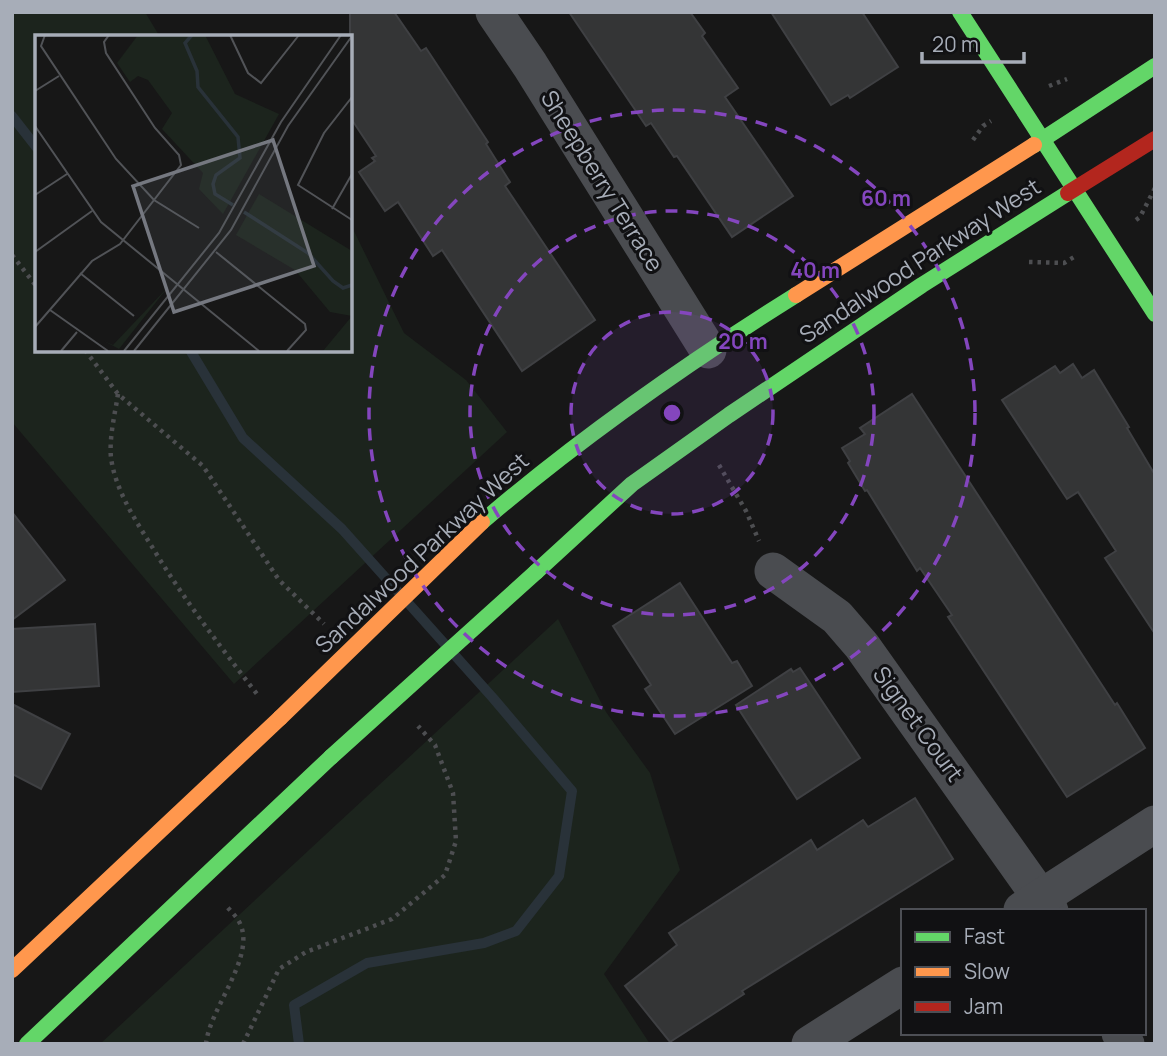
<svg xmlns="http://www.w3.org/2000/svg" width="1167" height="1056" font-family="Manrope,sans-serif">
<rect width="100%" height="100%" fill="#171717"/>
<g fill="#1c241d">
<path d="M12,12H145L160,37H37V350H350V223L404,333L466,380L507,432L234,684L12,422Z"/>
<path d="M558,619L606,712L650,773L680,870L604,974L650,1044H100Z"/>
</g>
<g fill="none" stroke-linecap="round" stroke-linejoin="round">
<g stroke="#293239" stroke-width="10">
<path d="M12,116L37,148"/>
<path d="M190,350L243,438L342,529L493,698L572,791L559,876L516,931L484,943L367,963L294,1005L299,1044"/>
</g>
</g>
<g fill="#343536" stroke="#3f4043" stroke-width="2">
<path d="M350,12H394L421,51L426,48L488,142L486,144L510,182L505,186L595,320L522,371L442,250L433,256L398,202L385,211L359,172L375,161L372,158L376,156L350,117Z"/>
<path d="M569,12H690L705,33L702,36L738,88L725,97L793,196L732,237L677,156L674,157L651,123L646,126Z"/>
<path d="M771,12H862L898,67L850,98L848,95L831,105Z"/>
<path d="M1073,364L1082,378L1094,370L1129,427L1127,428L1155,475V634L1105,558L1116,551L1078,492L1067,499L1002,400L1055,366L1060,373Z"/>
<path d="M912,394L1115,705L1117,703L1145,748L1067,797L948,617L952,615L920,568L917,571L867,490L865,491L848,463L850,461L842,448L865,434L860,428Z"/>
<path d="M12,512L65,580L12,620Z"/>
<path d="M680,583L732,663L737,661L752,686L675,734L645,689L651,685L613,626Z"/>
<path d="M95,624L99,686L12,692V629Z"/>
<path d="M800,668L860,758L797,799L736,705L791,669L793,672Z"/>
<path d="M12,704L70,734L41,789L12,774Z"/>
<path d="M915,798L953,859L742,991L744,994L670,1042L625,986L677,945L669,933L811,840L817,850L863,820L868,827Z"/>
</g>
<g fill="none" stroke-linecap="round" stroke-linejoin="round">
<g stroke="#4d4e51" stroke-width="4.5" stroke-dasharray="3.5 5" stroke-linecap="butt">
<path d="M1049,86L1067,79"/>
<path d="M973,140L983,126L991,121"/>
<path d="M1136,220L1140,217L1155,188"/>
<path d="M12,255L37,287"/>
<path d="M1029,262L1064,263L1074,257"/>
<path d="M85,350L118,394L203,466L279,580L324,624"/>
<path d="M118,394C115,414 109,437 111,458C116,492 136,521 154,550C185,601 220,646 257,694"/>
<path d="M719,465L746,511L759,541"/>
<path d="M206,1044C209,1010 254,959 241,926C238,917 230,911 225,904"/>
<path d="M243,1044L279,969L306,952L392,919L445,875L456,841L453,793L435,745L418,726"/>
</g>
<g stroke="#4a4c50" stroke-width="37">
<path d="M494,12L530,65L708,350"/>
<path d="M773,571L837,617L862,646L1050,911"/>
<path d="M1022,910L1155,824"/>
<path d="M1120,1033L1126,1044"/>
<path d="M810,1044L903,985"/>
</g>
<g stroke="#63d668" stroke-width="16">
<path d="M960,12L1155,314"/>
<path d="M1034,145L1155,66"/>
<path d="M482,522C580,438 686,364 796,295"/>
<path d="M536,572L632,484L729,415L922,285L1068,193"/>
<path d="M27,1044L331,757"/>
</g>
<g stroke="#ff974d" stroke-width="16">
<path d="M796,295L1034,145"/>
<path d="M12,970L280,718"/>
</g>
<path stroke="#b3261e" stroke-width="16" d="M1068,193L1155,139"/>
<path stroke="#63d668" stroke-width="16" d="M331,757L536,572"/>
<path stroke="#ff974d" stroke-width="16" d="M280,718L482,522"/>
</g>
<circle cx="672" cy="413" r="101" fill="#8446be" fill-opacity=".12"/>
<g fill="none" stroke="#8446be" stroke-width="3.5" stroke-dasharray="12 9">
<circle cx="672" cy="413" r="101"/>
<circle cx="672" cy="413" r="202"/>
<circle cx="672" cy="413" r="303"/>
</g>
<g text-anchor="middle" stroke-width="6" stroke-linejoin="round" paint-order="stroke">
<g font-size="23" fill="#a7adb8" stroke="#111113">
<text transform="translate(602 181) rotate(58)" y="8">Sheepberry Terrace</text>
<text transform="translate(920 261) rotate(-33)" y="8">Sandalwood Parkway West</text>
<text transform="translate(422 553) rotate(-43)" y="8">Sandalwood Parkway West</text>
<text transform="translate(918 724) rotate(54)" y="8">Signet Court</text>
</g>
</g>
<g transform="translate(35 35)">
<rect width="317" height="317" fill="#171717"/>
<path d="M103,0H170L200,59L244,79L188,179L164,154L168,138L127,94L137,78L113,45L103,41L95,47L82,28ZM224,159L317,216V316H288L317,281L295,277L260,235L201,200ZM133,252L84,314L69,306L78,310Z" fill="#1c241d"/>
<path fill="none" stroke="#293239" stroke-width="3.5" d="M157,0L150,8L162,36L163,52L203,102L205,123L181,140L178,149L180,159L198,170M209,177L273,218L298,246L308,253L317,250"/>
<path fill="none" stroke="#515357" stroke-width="2" d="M10,0L6,11L81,124L119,165L164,193M195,0L213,38L226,48L264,0M0,56L24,41M317,62L289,98L263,150L317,185M0,91L66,187L224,316M0,160L32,139M297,174L317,139M0,217L57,176M181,217L270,289L271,295L252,316M45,238L99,281M15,275L73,316M0,292L57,226L85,209L146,130L144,120L120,93L71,18L69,7L74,0M26,316L42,297M89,316L184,198L246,87L306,0M99,316L196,195L253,91L317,1"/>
<path fill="#757880" fill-opacity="0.15" stroke="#757880" stroke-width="3.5" d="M238,105L279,231L139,277L98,151Z"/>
<rect width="317" height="317" fill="none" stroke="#a7adb8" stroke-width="3.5"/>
</g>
<circle cx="672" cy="413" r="10" fill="#8446be" stroke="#111113" stroke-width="3.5"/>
<g font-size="21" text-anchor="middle" font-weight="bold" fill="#8446be" stroke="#111113" stroke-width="6" stroke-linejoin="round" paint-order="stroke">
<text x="886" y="206">60 m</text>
<text x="815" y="278">40 m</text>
<text x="743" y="349">20 m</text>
</g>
<rect width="1167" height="1056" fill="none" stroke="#a7adb8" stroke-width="28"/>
<rect x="901" y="909" width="245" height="126" fill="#111113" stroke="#4d4f55" stroke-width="2"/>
<rect x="915" y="932" width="35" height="10" fill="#63d668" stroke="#4d4f55" stroke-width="2"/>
<text x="964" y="944" font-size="21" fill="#a7adb8">Fast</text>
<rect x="915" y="967" width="35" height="10" fill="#ff974d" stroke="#4d4f55" stroke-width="2"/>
<text x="964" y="979" font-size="21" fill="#a7adb8">Slow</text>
<rect x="915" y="1002" width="35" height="10" fill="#b3261e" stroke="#4d4f55" stroke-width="2"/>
<text x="964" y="1014" font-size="21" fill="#a7adb8">Jam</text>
<path d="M922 52v10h102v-10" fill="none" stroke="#a7adb8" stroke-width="3.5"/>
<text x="932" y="52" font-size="21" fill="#a7adb8" stroke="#111113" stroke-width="5" paint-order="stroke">20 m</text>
</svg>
